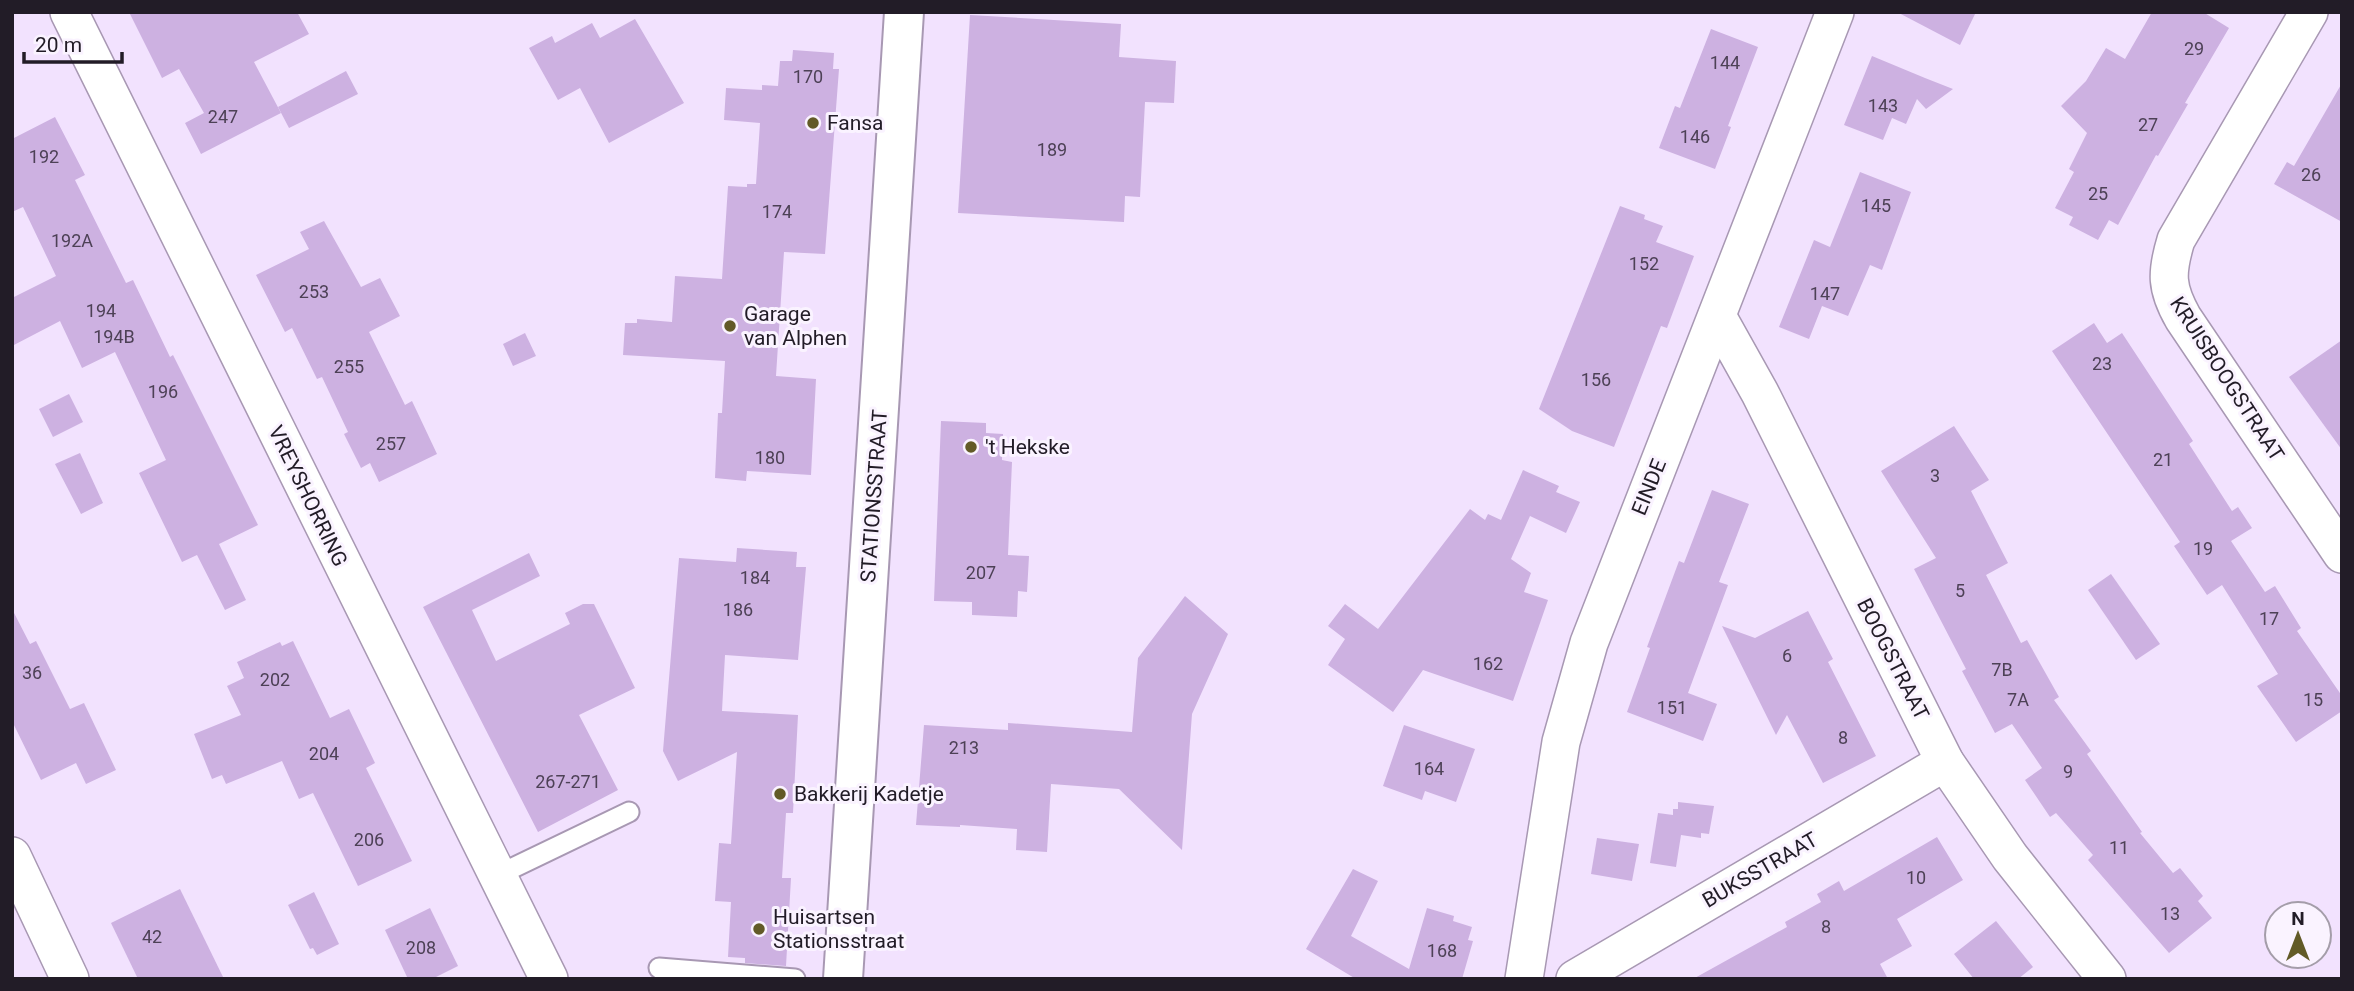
<svg xmlns="http://www.w3.org/2000/svg" width="2354" height="991" font-family="Roboto,sans-serif">
<rect width="100%" height="100%" fill="#f2e2fe"/>
<g fill="#cdb1e1">
<path d="M129,12H297L309,34L254,62L281,113L201,154L185,123L204,113L179,69L162,78Z"/>
<path d="M1897,12H1976L1960,45Z"/>
<path d="M2152,12H2203L2229,28L2185,103L2188,104L2158,156L2156,155L2118,225L2109,220L2098,240L2069,225L2073,217L2055,208L2074,172L2069,169L2087,133L2061,106L2086,81L2106,48L2125,59Z"/>
<path d="M970,15L1121,24L1119,57L1176,61L1174,103L1145,102L1140,197L1125,196L1124,222L958,213Z"/>
<path d="M635,19L684,103L609,143L580,88L558,100L529,48L552,36L555,43L592,23L600,38Z"/>
<path d="M1711,29L1758,47L1728,126L1731,127L1715,169L1659,148L1675,106L1680,108Z"/>
<path d="M793,50L834,53L833,69H839L825,254L784,252L776,376L816,379L811,475L747,471L746,481L715,478L718,413H722L725,361L623,355L625,323H637V319L672,322L675,276L722,279L728,186L747,187V184H756L760,123L724,120L726,88L762,90V85L778,86L780,61H792Z"/>
<path d="M1872,56L1925,78L1953,89L1926,109L1917,99L1906,124L1892,118L1883,140L1844,125Z"/>
<path d="M346,71L358,94L289,128L278,107Z"/>
<path d="M2342,83V222L2274,184L2287,162L2294,166Z"/>
<path d="M55,117L85,175L75,180L126,283L133,280L170,357L173,355L258,525L219,544L246,600L225,610L197,555L182,562L139,473L166,460L115,352L82,368L60,321L12,346V298L56,276L23,207L12,212V139Z"/>
<path d="M1860,172L1911,192L1882,270L1870,265L1848,316L1822,306L1809,339L1779,327L1814,240L1830,247Z"/>
<path d="M1620,206L1645,215L1644,219L1663,226L1656,242L1694,256L1667,328L1661,326L1614,447L1572,431L1539,409Z"/>
<path d="M324,221L361,287L380,278L400,316L369,332L405,405L412,401L437,454L379,482L370,463L361,468L344,434L348,432L322,377L317,379L292,328L285,332L256,275L309,249L300,232Z"/>
<path d="M2094,323L2107,343L2122,333L2193,441L2189,444L2232,511L2238,507L2252,528L2231,541L2265,592L2275,586L2301,628L2297,631L2342,696V711L2296,742L2257,686L2278,674L2222,585L2207,595L2174,546L2180,542L2052,351Z"/>
<path d="M525,333L536,356L513,366L503,344Z"/>
<path d="M2342,340V450L2289,377Z"/>
<path d="M69,394L83,422L53,437L39,409Z"/>
<path d="M941,421L986,423V433L1003,434L1002,460L1012,462L1008,555L1029,556L1027,592L1018,591L1017,617L972,615V602L934,601Z"/>
<path d="M1954,426L1989,480L1971,491L2008,563L1986,575L2021,643L2027,640L2059,697L2054,700L2091,751L2087,754L2142,832L2140,833L2173,873L2180,868L2203,896L2198,901L2212,918L2169,953L2088,860L2093,855L2056,813L2050,817L2025,780L2042,768L2012,724L1995,733L1962,671L1966,669L1914,569L1936,558L1881,471Z"/>
<path d="M80,453L103,503L81,514L55,464Z"/>
<path d="M1523,470L1559,486L1556,492L1580,502L1566,533L1530,516L1511,559L1531,573L1524,592L1548,600L1513,701L1423,670L1393,712L1328,665L1345,639L1328,626L1345,604L1378,629L1470,509L1485,520L1488,514L1501,520Z"/>
<path d="M1712,490L1749,504L1719,582L1728,585L1688,693L1717,704L1703,741L1627,712L1650,648L1647,647L1679,561L1684,563Z"/>
<path d="M737,548L797,552L796,567H806L798,660L725,655L722,711L798,715L793,813H786L782,878H791L786,966L745,963V958L728,957L731,902L715,901L719,843L731,844L737,752L678,781L663,751L679,558L736,562Z"/>
<path d="M529,553L540,576L472,610L496,661L570,624L565,613L583,604H594L635,688L579,715L618,790L538,832L423,607Z"/>
<path d="M2111,574L2160,644L2136,660L2088,590Z"/>
<path d="M1185,596L1228,634L1192,714L1182,850L1119,789L1051,784L1047,852L1016,850L1017,829L960,825V827L916,825L924,725L1008,730V723L1132,732L1138,658Z"/>
<path d="M12,609L30,644L36,641L70,709L84,703L116,770L86,784L76,763L41,780L12,721Z"/>
<path d="M1808,611L1833,659L1828,662L1876,756L1823,783L1787,715L1776,735L1722,626L1755,638Z"/>
<path d="M293,641L330,718L349,709L375,763L366,768L412,861L358,886L313,793L299,799L282,761L226,784L222,775L212,779L194,734L241,715L227,686L244,678L237,662L280,642L282,646Z"/>
<path d="M1404,725L1475,749L1456,802L1425,791L1422,800L1383,786Z"/>
<path d="M1678,802L1714,806L1709,834L1701,833V838L1681,835L1676,867L1650,863L1658,813L1673,815V809H1678Z"/>
<path d="M1937,837L1963,880L1897,919L1912,946L1880,964L1888,979H1693L1787,927L1785,922L1821,902L1817,894L1839,881L1844,891Z"/>
<path d="M1597,838L1639,844L1632,881L1591,874Z"/>
<path d="M1353,869L1378,881L1351,936L1409,969L1427,908L1454,916L1453,921L1472,927L1468,940L1473,941L1462,979H1356L1306,949Z"/>
<path d="M180,889L224,979H138L111,923Z"/>
<path d="M314,892L339,944L317,955L313,948L310,949L288,905Z"/>
<path d="M430,908L458,966L432,979H408L385,930Z"/>
<path d="M1996,921L2033,967L2018,979H1974L1954,954Z"/>
</g>
<g fill="none" stroke-linecap="round" stroke-linejoin="round">
<defs>
<g id="lane">
<path d="M498,875L629,812"/>
<path d="M659,968L795,979"/>
</g>
<g id="street">
<path d="M69,12L549,979"/>
<path d="M2309,12L2176,240C2166,273 2166,288 2183,318L2342,554"/>
<path d="M1717,316L1760,393L1945,762L2010,857L2107,979"/>
<path d="M12,856L70,979"/>
<path d="M1524,979L1561,742L1589,643L1835,12"/>
<path d="M1575,979L1945,762"/>
</g>
<path id="secondary" d="M843,979L904,12"/>
</defs>
<use href="#lane" stroke="#a898b3" stroke-width="23"/>
<use href="#street" stroke="#a898b3" stroke-width="40"/>
<use href="#secondary" stroke="#a898b3" stroke-width="42"/>
<use href="#lane" stroke="#fff" stroke-width="19"/>
<use href="#street" stroke="#fff" stroke-width="37"/>
<use href="#secondary" stroke="#fff" stroke-width="38"/>
</g>
<g fill="#625a27" stroke="#faf3ff" stroke-width="2.5">
<circle cx="813" cy="123" r="7"/>
<circle cx="730" cy="326" r="7"/>
<circle cx="971" cy="447" r="7"/>
<circle cx="780" cy="794" r="7"/>
<circle cx="759" cy="929" r="7"/>
</g>
<g text-anchor="middle" stroke-width="6" stroke-linejoin="round" paint-order="stroke">
<g font-size="18" fill="#4d4156">
<text x="2194" y="55">29</text>
<text x="1725" y="69">144</text>
<text x="808" y="83">170</text>
<text x="1883" y="112">143</text>
<text x="223" y="123">247</text>
<text x="2148" y="131">27</text>
<text x="1695" y="143">146</text>
<text x="1052" y="156">189</text>
<text x="44" y="163">192</text>
<text x="2311" y="181">26</text>
<text x="2098" y="200">25</text>
<text x="1876" y="212">145</text>
<text x="777" y="218">174</text>
<text x="72" y="247">192A</text>
<text x="1644" y="270">152</text>
<text x="314" y="298">253</text>
<text x="1825" y="300">147</text>
<text x="101" y="317">194</text>
<text x="114" y="343">194B</text>
<text x="2102" y="370">23</text>
<text x="349" y="373">255</text>
<text x="1596" y="386">156</text>
<text x="163" y="398">196</text>
<text x="391" y="450">257</text>
<text x="770" y="464">180</text>
<text x="2163" y="466">21</text>
<text x="1935" y="482">3</text>
<text x="2203" y="555">19</text>
<text x="981" y="579">207</text>
<text x="755" y="584">184</text>
<text x="1960" y="597">5</text>
<text x="738" y="616">186</text>
<text x="2269" y="625">17</text>
<text x="1787" y="662">6</text>
<text x="1488" y="670">162</text>
<text x="2002" y="676">7B</text>
<text x="32" y="679">36</text>
<text x="275" y="686">202</text>
<text x="2018" y="706">7A</text>
<text x="2313" y="706">15</text>
<text x="1672" y="714">151</text>
<text x="1843" y="744">8</text>
<text x="964" y="754">213</text>
<text x="324" y="760">204</text>
<text x="1429" y="775">164</text>
<text x="2068" y="778">9</text>
<text x="568" y="788">267-271</text>
<text x="369" y="846">206</text>
<text x="2119" y="854">11</text>
<text x="1916" y="884">10</text>
<text x="2170" y="920">13</text>
<text x="1826" y="933">8</text>
<text x="152" y="943">42</text>
<text x="421" y="954">208</text>
<text x="1442" y="957">168</text>
</g>
<g font-size="21" fill="#221c27" stroke="#faf3ff" text-anchor="start">
<text x="827" y="130">Fansa</text>
<text x="744" y="321">Garage<tspan x="744" dy="24">van Alphen</tspan></text>
<text x="985" y="454">'t Hekske</text>
<text x="794" y="801">Bakkerij Kadetje</text>
<text x="773" y="924">Huisartsen<tspan x="773" dy="24">Stationsstraat</tspan></text>
</g>
<g font-size="21" fill="#221c27" stroke="#faf3ff">
<text transform="translate(2227 379) rotate(57)" y="7">KRUISBOOGSTRAAT</text>
<text transform="translate(1649 487) rotate(-68)" y="7">EINDE</text>
<text transform="translate(308 496) rotate(64)" y="7">VREYSHORRING</text>
<text transform="translate(874 496) rotate(-86)" y="7">STATIONSSTRAAT</text>
<text transform="translate(1893 659) rotate(63)" y="7">BOOGSTRAAT</text>
<text transform="translate(1760 870) rotate(-30)" y="7">BUKSSTRAAT</text>
</g>
</g>
<rect width="2354" height="991" fill="none" stroke="#221c27" stroke-width="28"/>
<g transform="translate(2298 935)"><circle r="33" fill="#faf3ff" stroke="#a49da9" stroke-width="2"/>
<path d="M0-5L12 26L0 18L-12 26Z" fill="#625a27"/>
<text y="-10" font-size="19" font-weight="bold" text-anchor="middle" fill="#221c27">N</text>
</g>
<path d="M24 52v10h98v-10" fill="none" stroke="#221c27" stroke-width="3.5"/>
<text x="35" y="52" font-size="21" fill="#221c27" stroke="#faf3ff" stroke-width="5" paint-order="stroke">20 m</text>
</svg>
